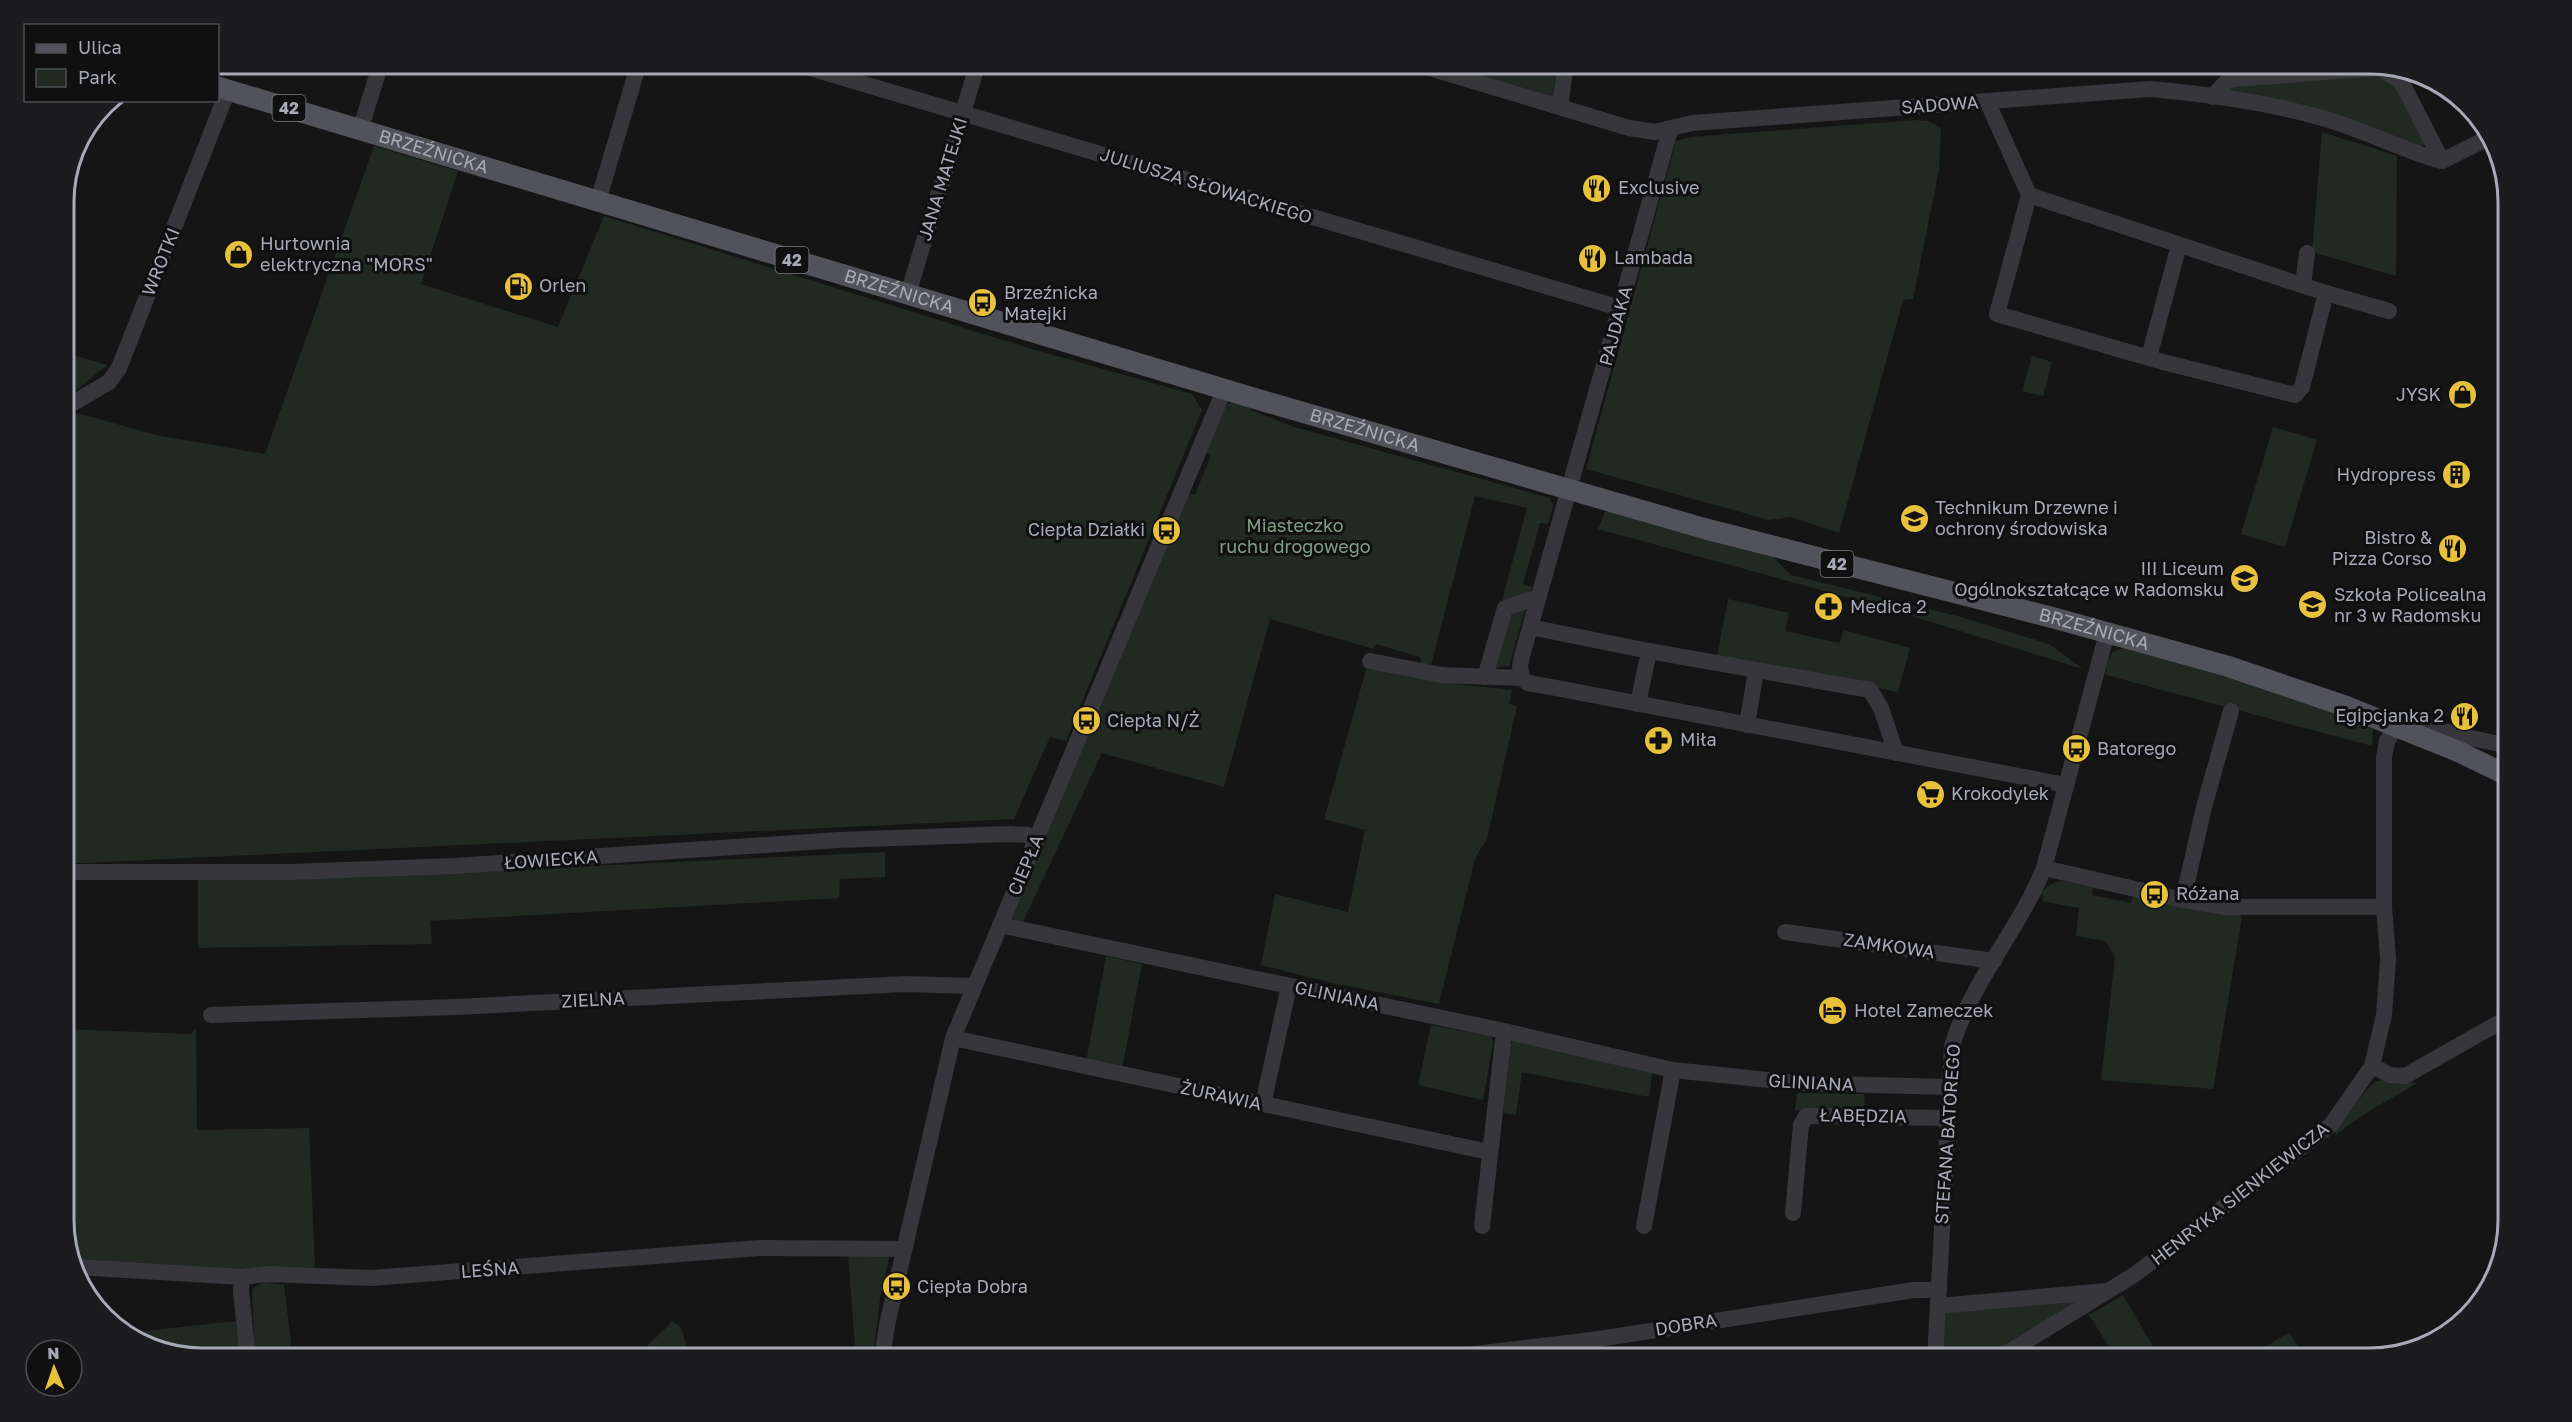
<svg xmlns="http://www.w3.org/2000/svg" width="2572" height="1422" font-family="'Golos Text',sans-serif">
<rect width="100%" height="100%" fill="#151516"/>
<g fill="#212923">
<path d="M1434,63H1561L1557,103Z"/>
<path d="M2370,70L2395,81L2425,144L2417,148L2326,111L2273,102L2228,91L2234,84Z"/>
<path d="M1915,120L1928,121L1941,128L1939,170L1913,299L1903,300L1839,533L1791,517L1769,520L1586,469L1676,141L1691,137Z"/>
<path d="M2322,132L2397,156L2396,276L2312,252Z"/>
<path d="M374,146L458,171L421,284L558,327L604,216L1032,349L1192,394L1202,410L1066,741L1050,737L1014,819L63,864V416L70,411L156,435L265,454Z"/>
<path d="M63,352L107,365L63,401Z"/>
<path d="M2032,356L2052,362L2043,396L2022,391Z"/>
<path d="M1232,401L1252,405L1251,410L1294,427L1550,498L1553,506L1548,524L1540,523L1523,584L1532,587L1509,666L1483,670L1527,508L1475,496L1430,669L1421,665L1420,657L1376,644L1374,649L1270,619L1224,787L1102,753L1022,924L1014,921L1012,915L1187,492L1195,495L1211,455L1204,451L1222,409Z"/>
<path d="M2273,427L2317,440L2285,547L2241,534Z"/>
<path d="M1607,507L1771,555L1791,575L1961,617L2049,644L2083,669L1879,606L1598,529Z"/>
<path d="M1728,599L1789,613L1785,631L1839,643L1844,630L1910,648L1898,692L1717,656Z"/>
<path d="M2129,646C2212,671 2294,695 2373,729L2372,746L2106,675L2107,662L2113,652Z"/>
<path d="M1367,666L1456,684L1512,690L1509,704L1517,706L1487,839L1476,856L1439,1004L1333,983L1261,965L1275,894L1348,912L1365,830L1324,819Z"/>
<path d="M885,852V877L840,879L839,898L430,921L432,944L198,948V879L447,873Z"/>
<path d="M2064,881L2093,887L2092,895L2131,903L2133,896L2239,912L2242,918L2213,1089L2101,1080L2115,958L2106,941L2076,936L2079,908L2042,901L2044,897L2041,893C2047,886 2054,881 2064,881Z"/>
<path d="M1106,956L1142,964L1122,1069L1086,1062Z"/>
<path d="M1431,1025L1491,1036L1493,1043L1483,1100L1418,1085Z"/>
<path d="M63,1029L190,1034L196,1029L197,1130L309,1128L315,1267L241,1269L75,1265L63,1230Z"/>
<path d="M1513,1040L1652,1073L1649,1097L1522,1072L1516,1115L1503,1113L1509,1047Z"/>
<path d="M2386,1080L2417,1083L2358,1118L2336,1135V1128L2370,1086L2376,1081Z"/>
<path d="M1797,1093L1864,1094L1865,1109L1795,1111Z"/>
<path d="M848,1254H890L880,1298L873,1359H856Z"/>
<path d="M264,1282L284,1285L293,1359H255L252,1289Z"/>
<path d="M2123,1295L2160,1359H2117L2089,1315Z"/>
<path d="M2076,1299V1304L1986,1359H1940L1945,1313Z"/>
<path d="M236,1321L241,1359C204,1359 156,1359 127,1333Z"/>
<path d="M673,1321L681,1328L691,1359H634Z"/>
<path d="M2289,1332L2306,1359H2246Z"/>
<path d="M588,1349L590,1359H531Z"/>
</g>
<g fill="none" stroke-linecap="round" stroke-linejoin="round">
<g stroke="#36363b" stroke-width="16">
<path d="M793,63L1620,308"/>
<path d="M1413,63L1629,128L1655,132L1692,123L2150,89C2206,94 2267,102 2322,118C2363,129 2401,150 2442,161L2490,137"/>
<path d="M2212,97L2226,82L2233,79L2379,68L2401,81L2442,161"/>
<path d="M1987,101L2029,195L1997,314L2163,362L2295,395L2302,387L2326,293"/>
<path d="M1560,107L1566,63"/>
<path d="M360,130L381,63"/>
<path d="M2029,195L2326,293L2389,311"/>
<path d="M598,201L639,63"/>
<path d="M2303,285L2307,253"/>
<path d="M908,294L978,63"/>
<path d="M2149,357L2179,245"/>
<path d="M63,409L109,382L119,368L228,90"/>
<path d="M1530,627L1649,651L1870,690L1881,708L1896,753"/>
<path d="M1370,661L1442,675L1522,678L1528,683L1551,687L2066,785"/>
<path d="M1485,677L1505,608L1539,597"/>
<path d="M1522,678L1520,666L1522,656L1670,130"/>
<path d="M1638,704L1649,651"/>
<path d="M1747,725L1756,670"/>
<path d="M2044,868L2183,900L2225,907H2384"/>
<path d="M63,872H290L454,866L838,840L1009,834L1028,835L1037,839"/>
<path d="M2183,900L2204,807L2231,711"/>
<path d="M1000,925L1504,1031L1673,1070L1797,1083L1949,1087"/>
<path d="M1785,932L1994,961"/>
<path d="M211,1015L455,1007L904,984L974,986"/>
<path d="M953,1038L1489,1152"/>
<path d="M2372,1066L2390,1075L2405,1076L2509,1017"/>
<path d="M1263,1104L1289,986"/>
<path d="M1793,1213L1801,1125L1806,1116L1947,1118"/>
<path d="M1482,1226L1504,1031"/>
<path d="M1644,1226L1673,1070"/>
<path d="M76,1267L242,1277L267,1274L371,1278L759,1248L904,1249"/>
<path d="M242,1277L241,1291L248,1359"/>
<path d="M1938,1306L2106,1291"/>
<path d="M882,1355L1118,1359"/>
<path d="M882,1359L887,1325L953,1038L1225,388"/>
<path d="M1433,1359L1592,1340L1914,1290H1939"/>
<path d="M1935,1359L1952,1046C1971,982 2019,930 2044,868L2107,633"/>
<path d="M1997,1359L2134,1275L2331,1125L2372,1066L2384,1015L2388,959L2384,907V757L2387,741L2402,717L2457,735L2509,746"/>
</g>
<path stroke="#52535a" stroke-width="21" id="s1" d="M218,87L1260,400L1706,529L2054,618L2227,666L2345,706"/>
<defs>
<path id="rail" d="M2494,1283L2495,1281"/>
</defs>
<use href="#rail" stroke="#4f5056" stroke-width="6"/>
<use href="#rail" stroke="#101011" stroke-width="4" stroke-dasharray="11" stroke-linecap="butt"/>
<path stroke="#52535a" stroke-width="21" d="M2345,706L2457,751L2509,776"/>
</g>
<defs>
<symbol id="restaurant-disc" viewBox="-11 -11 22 22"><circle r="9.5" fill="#e7c13c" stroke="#101011"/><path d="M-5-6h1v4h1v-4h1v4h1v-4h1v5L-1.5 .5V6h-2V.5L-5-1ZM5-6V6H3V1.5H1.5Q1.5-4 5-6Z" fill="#111"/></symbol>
<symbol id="shop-disc" viewBox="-11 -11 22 22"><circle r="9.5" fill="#e7c13c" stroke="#101011"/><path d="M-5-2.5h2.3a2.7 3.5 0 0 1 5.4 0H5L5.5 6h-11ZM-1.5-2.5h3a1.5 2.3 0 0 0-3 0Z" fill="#111"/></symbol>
<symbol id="fuel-disc" viewBox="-11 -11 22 22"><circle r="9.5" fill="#e7c13c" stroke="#101011"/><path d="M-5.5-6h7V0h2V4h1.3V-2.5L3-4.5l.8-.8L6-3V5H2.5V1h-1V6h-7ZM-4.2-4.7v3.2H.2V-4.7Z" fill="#111"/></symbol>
<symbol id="bus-disc" viewBox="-11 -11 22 22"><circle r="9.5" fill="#e7c13c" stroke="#101011"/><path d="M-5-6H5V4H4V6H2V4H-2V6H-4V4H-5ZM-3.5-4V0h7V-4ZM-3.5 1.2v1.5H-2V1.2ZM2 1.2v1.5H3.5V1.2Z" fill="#111"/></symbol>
<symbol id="building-disc" viewBox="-11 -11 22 22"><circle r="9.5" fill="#e7c13c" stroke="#101011"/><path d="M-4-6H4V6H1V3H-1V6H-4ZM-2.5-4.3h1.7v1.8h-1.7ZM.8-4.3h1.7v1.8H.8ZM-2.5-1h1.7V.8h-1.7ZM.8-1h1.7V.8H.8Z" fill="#111"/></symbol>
<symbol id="school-disc" viewBox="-11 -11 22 22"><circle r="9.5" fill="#e7c13c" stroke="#101011"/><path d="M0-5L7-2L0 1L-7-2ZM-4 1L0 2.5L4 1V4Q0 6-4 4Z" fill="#111"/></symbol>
<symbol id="university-disc" viewBox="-11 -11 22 22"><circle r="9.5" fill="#e7c13c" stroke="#101011"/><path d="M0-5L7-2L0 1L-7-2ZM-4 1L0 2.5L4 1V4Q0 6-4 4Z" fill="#111"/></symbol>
<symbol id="pharmacy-disc" viewBox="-11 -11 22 22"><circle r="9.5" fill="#e7c13c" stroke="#101011"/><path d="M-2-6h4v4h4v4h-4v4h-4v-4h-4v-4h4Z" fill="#111"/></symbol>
<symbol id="supermarket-disc" viewBox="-11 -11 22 22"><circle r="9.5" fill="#e7c13c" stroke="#101011"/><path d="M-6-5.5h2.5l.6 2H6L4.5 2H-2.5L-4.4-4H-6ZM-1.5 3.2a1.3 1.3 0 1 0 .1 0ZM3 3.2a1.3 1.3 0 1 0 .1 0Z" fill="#111"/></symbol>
<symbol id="hotel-disc" viewBox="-11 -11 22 22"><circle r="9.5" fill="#e7c13c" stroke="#101011"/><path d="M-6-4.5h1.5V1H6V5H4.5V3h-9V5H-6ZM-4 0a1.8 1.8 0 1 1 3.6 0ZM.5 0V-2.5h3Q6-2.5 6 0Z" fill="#111"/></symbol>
</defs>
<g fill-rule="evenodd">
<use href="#restaurant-disc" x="1580" y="172" width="33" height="33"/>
<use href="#shop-disc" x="222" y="238" width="33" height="33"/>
<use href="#restaurant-disc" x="1576" y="242" width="33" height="33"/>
<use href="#fuel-disc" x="502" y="270" width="33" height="33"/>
<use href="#bus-disc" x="966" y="286" width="33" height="33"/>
<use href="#shop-disc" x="2446" y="378" width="33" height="33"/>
<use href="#building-disc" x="2440" y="458" width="33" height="33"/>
<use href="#school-disc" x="1898" y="502" width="33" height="33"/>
<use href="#bus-disc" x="1150" y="514" width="33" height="33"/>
<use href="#restaurant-disc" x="2436" y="532" width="33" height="33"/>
<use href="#school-disc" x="2228" y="562" width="33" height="33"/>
<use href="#university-disc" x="2296" y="588" width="33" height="33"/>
<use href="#pharmacy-disc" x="1812" y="590" width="33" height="33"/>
<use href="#restaurant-disc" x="2448" y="700" width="33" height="33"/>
<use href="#bus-disc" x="1070" y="704" width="33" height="33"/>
<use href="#pharmacy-disc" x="1642" y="724" width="33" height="33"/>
<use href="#bus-disc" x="2060" y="732" width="33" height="33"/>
<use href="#supermarket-disc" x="1914" y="778" width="33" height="33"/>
<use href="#bus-disc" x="2138" y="878" width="33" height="33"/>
<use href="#hotel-disc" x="1816" y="994" width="33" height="33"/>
<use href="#bus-disc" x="880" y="1270" width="33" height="33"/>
</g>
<g text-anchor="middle" stroke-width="6" stroke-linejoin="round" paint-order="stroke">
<g fill="#101011" stroke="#7a7c84" stroke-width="1.5">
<rect x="272.5" y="95" width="33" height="26" rx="4.5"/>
<rect x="775.5" y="247" width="33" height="26" rx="4.5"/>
<rect x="1820.5" y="551" width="33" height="26" rx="4.5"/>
</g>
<g font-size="16" font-weight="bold" fill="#a7aab6">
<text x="289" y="114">42</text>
<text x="792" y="266">42</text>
<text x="1837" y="570">42</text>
</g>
<g font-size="18" fill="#a7aab6" stroke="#101011">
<text transform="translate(1940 105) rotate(-4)" y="6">SADOWA</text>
<text dy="6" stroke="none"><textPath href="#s1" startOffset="225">BRZEŹNICKA</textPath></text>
<text transform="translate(943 179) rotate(-73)" y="6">JANA MATEJKI</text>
<text transform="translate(1206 186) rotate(17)" y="6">JULIUSZA SŁOWACKIEGO</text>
<text transform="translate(161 262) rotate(-68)" y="6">WROTKI</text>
<text dy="6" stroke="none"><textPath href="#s1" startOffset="711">BRZEŹNICKA</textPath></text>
<text transform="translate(1616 326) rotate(-75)" y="6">PAJDAKA</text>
<text dy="6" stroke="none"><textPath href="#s1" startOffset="1197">BRZEŹNICKA</textPath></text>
<text dy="6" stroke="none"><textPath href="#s1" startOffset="1953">BRZEŹNICKA</textPath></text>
<text transform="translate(551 860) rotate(-4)" y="6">ŁOWIECKA</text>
<text transform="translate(1026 865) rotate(-67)" y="6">CIEPŁA</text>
<text transform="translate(1889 946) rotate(8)" y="6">ZAMKOWA</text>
<text transform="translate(1337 996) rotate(12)" y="6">GLINIANA</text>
<text transform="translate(593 1000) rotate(-3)" y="6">ZIELNA</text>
<text transform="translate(1811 1083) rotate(3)" y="6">GLINIANA</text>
<text transform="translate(1221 1096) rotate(12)" y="6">ŻURAWIA</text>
<text transform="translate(1863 1116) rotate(1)" y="6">ŁABĘDZIA</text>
<text transform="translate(1948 1134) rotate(-86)" y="6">STEFANA BATOREGO</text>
<text transform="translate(2240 1194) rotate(-38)" y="6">HENRYKA SIENKIEWICZA</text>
<text transform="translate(490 1270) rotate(-4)" y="6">LEŚNA</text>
<text transform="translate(1686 1325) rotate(-9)" y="6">DOBRA</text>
</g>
<g font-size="18" fill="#a7aab6" stroke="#101011" text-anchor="start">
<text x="1618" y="194">Exclusive</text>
<text x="260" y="250">Hurtownia<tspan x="260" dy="21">elektryczna "MORS"</tspan></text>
<text x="1614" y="264">Lambada</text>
<text x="539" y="292">Orlen</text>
<text x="1004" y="299">Brzeźnicka<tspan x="1004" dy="21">Matejki</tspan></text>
<text x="2441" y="401" text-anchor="end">JYSK</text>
<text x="2436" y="481" text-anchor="end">Hydropress</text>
<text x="1935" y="514">Technikum Drzewne i<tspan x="1935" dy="21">ochrony środowiska</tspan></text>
<text x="1145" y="536" text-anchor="end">Ciepła Działki</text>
<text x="2432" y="544" text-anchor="end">Bistro &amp;<tspan x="2432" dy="21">Pizza Corso</tspan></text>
<text x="2224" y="575" text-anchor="end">III Liceum<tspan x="2224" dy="21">Ogólnokształcące w Radomsku</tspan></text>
<text x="2334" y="601">Szkoła Policealna<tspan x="2334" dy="21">nr 3 w Radomsku</tspan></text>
<text x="1850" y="613">Medica 2</text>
<text x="2444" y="722" text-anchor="end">Egipcjanka 2</text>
<text x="1107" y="727">Ciepła N/Ż</text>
<text x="1680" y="746">Miła</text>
<text x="2097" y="755">Batorego</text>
<text x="1951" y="800">Krokodylek</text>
<text x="2176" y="900">Różana</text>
<text x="1854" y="1017">Hotel Zameczek</text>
<text x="917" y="1293">Ciepła Dobra</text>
</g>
<g font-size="18" fill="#7fa085" stroke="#101011">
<text x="1295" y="532">Miasteczko<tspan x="1295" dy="21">ruchu drogowego</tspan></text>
</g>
</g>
<path d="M0 0H2572V1422H0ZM202 74H2370A128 128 0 0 1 2498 202V1220A128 128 0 0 1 2370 1348H202A128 128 0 0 1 74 1220V202A128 128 0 0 1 202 74Z" fill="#1c1c1e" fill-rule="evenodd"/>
<path fill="none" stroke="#a7aab6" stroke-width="3" d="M202 74H2370A128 128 0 0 1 2498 202V1220A128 128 0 0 1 2370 1348H202A128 128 0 0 1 74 1220V202A128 128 0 0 1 202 74Z"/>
<rect x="24" y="24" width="195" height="78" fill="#101011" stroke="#4c4e53" stroke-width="1.5"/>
<rect x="36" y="44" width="30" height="9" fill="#52535a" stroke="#4c4e53" stroke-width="1.5"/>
<text x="78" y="54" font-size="18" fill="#a7aab6">Ulica</text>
<rect x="36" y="69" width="30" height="18" fill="#212923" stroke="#4c4e53" stroke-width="1.5"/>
<text x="78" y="84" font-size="18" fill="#a7aab6">Park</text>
<g transform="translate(54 1368) rotate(358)"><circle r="28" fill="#101011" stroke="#4c4e53" stroke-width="1.5"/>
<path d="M0-4.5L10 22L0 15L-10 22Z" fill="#e7c13c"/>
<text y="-9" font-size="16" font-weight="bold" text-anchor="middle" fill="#a7aab6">N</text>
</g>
</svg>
